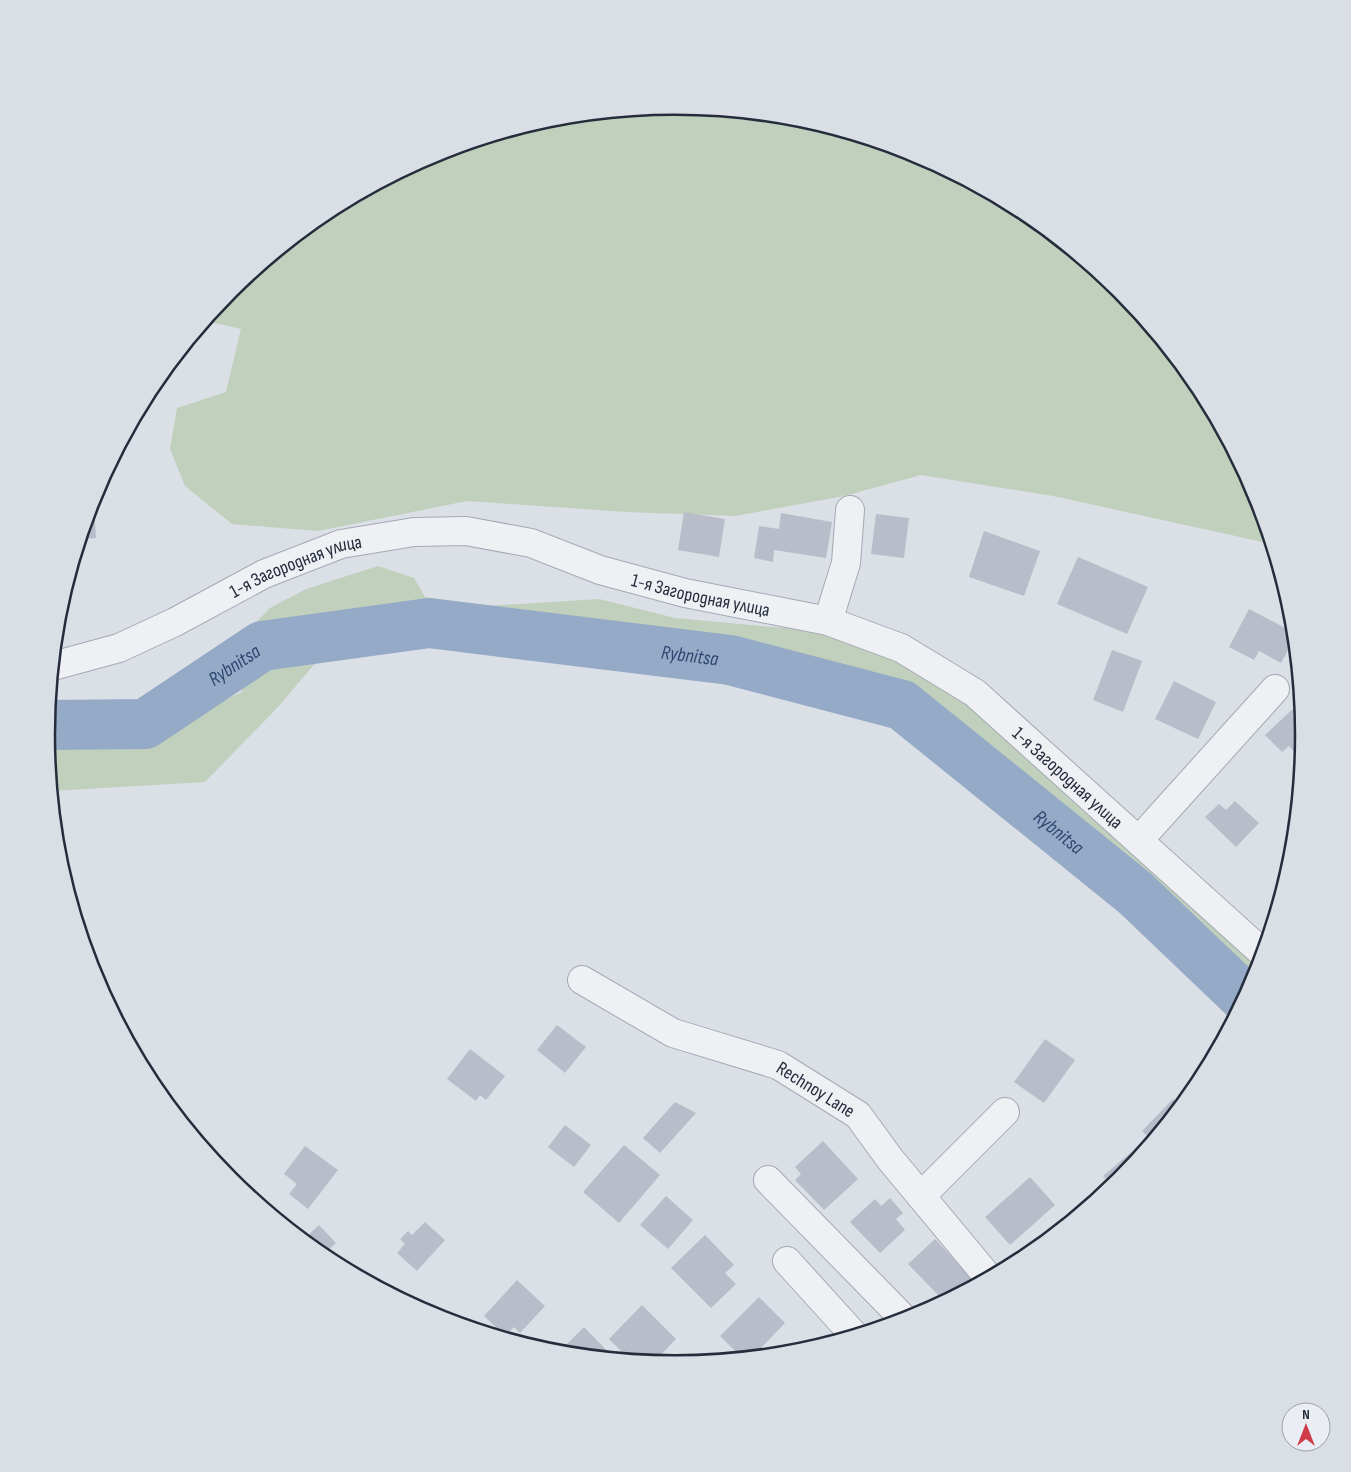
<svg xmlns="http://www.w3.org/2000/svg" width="1351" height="1472" font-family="'Sofia Sans Condensed',sans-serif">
<rect width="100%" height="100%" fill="#dbdfe6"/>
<g fill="#c0d0bc">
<path d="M676,107L799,119L917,155L1025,213L1121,291L1199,387L1257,495L1272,544L1053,496L921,475L844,496L735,516L627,512L467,501L318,531L232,524L185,486L170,449L177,408L226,392L241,329L206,321L231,291L326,213L435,155L553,119Z"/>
<path d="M378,566L414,578L425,597L487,606L599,599L675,618L817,631L901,661L970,704L1260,968L1251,987L1153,883L912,698L831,667L755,657L711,642L580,619L459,617L409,609L369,615L312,667L278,707L205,782L52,791L47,741L140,739L242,692L234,645L270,608L306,589Z"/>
</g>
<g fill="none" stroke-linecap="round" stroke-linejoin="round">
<path stroke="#95aac7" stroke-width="50" id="s1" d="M47,725L145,724L262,646L429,623L730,660L902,705L1135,893L1245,998"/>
</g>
<g fill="#b8bdc9">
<path d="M91,506H94L96,538L81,539Z"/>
<path d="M684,512L725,519L719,557L678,550Z"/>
<path d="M781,513L832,522L826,558L774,550L773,562L754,558L759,526L779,529Z"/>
<path d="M876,514L909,518L904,558L871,554Z"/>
<path d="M984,531L1040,551L1024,596L969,577Z"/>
<path d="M1078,557L1148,587L1127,634L1057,604Z"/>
<path d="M1249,609L1295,633V637L1281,663L1259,651L1254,660L1229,647Z"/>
<path d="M1112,650L1142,661L1123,712L1093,700Z"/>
<path d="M1174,681L1216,702L1198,739L1155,719Z"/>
<path d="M1296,706L1302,713L1305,736L1302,760L1289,746L1282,752L1265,735Z"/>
<path d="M1235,801L1259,823L1236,847L1205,817L1219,804L1226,810Z"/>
<path d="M557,1025L586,1047L565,1073L537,1050Z"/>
<path d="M1045,1039L1075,1060L1044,1103L1014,1082Z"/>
<path d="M470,1049L505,1076L486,1100L480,1095L476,1101L447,1079Z"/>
<path d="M1173,1099L1181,1107L1153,1141L1142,1131Z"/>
<path d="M675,1102L696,1113L660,1153L643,1138Z"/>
<path d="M565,1125L591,1145L574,1167L548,1147Z"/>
<path d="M823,1141L858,1179L824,1210L795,1180L801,1174L795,1167Z"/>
<path d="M624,1145L660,1175L619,1223L583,1192Z"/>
<path d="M305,1146L338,1170L308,1209L289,1194L297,1184L284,1174Z"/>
<path d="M1135,1149L1141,1156L1120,1181L1113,1187L1103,1176Z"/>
<path d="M218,1166L242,1182L238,1187L230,1181Z"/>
<path d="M1030,1177L1055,1205L1010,1245L985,1217Z"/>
<path d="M666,1196L693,1220L668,1249L640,1225Z"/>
<path d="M890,1198L903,1213L896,1219L905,1230L880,1253L850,1222L875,1199L881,1206Z"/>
<path d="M425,1222L445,1240L417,1271L397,1253L405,1244L400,1239L408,1231L412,1235Z"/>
<path d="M319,1225L336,1243L322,1256L303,1240Z"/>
<path d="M705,1235L734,1265L725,1273L736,1284L711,1308L671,1268Z"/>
<path d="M935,1239L975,1282L964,1292L945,1302L908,1264Z"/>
<path d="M517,1280L545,1306L520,1333L514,1327L505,1336L484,1316Z"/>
<path d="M759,1297L785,1323L751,1358L743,1359L720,1336Z"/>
<path d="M642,1305L676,1339L653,1363L631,1361L609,1339Z"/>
<path d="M438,1307L455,1323L430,1315Z"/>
<path d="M584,1327L615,1359L557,1354Z"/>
</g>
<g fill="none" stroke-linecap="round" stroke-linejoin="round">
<defs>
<g id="minor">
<path d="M828,621L846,563L850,510"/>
<path id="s2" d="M53,666L119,648L175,622L264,574L341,544L414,532L466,531L531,543L600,570L685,593L828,621L901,648L975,693L1264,954"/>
<path d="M1139,840L1275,689"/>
<path id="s3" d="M582,980L673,1033L778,1065L858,1115L890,1159L989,1278"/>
<path d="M768,1180L906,1321"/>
<path d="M921,1196L1005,1112"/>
<path d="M787,1261L855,1336"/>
</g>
</defs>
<use href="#minor" stroke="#a4a9b3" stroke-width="30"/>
<use href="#minor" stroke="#eef0f4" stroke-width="28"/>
</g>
<g text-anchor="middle" stroke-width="4.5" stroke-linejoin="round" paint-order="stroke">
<g font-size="19" fill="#252c3c" stroke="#eaeef4">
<text dy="7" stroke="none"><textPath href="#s2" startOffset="264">1-я Загородная улица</textPath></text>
<text dy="7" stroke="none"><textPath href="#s2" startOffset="684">1-я Загородная улица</textPath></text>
<text dy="7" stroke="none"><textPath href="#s2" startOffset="1104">1-я Загородная улица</textPath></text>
<text dy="7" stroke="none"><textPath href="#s3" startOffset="260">Rechnoy Lane</textPath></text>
</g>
<g font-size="20" font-style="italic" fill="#2f4870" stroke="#eaeef4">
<text dy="7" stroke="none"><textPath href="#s1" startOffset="670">Rybnitsa</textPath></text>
<text dy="7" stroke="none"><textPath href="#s1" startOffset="205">Rybnitsa</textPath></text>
<text dy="7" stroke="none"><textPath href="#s1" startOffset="1090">Rybnitsa</textPath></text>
</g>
</g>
<path d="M0 0H1351V1472H0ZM55 735a620 620 0 1 1 1240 0a620 620 0 1 1-1240 0Z" fill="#dadee5" fill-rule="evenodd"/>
<path fill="none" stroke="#252c3c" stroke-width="2.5" d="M55 735a620 620 0 1 1 1240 0a620 620 0 1 1-1240 0Z"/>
<g transform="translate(1306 1427)"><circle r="24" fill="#eaeef4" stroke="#9ba0aa"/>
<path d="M0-4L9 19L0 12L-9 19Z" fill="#ce3d49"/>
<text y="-8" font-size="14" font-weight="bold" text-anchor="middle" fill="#252c3c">N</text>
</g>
</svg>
